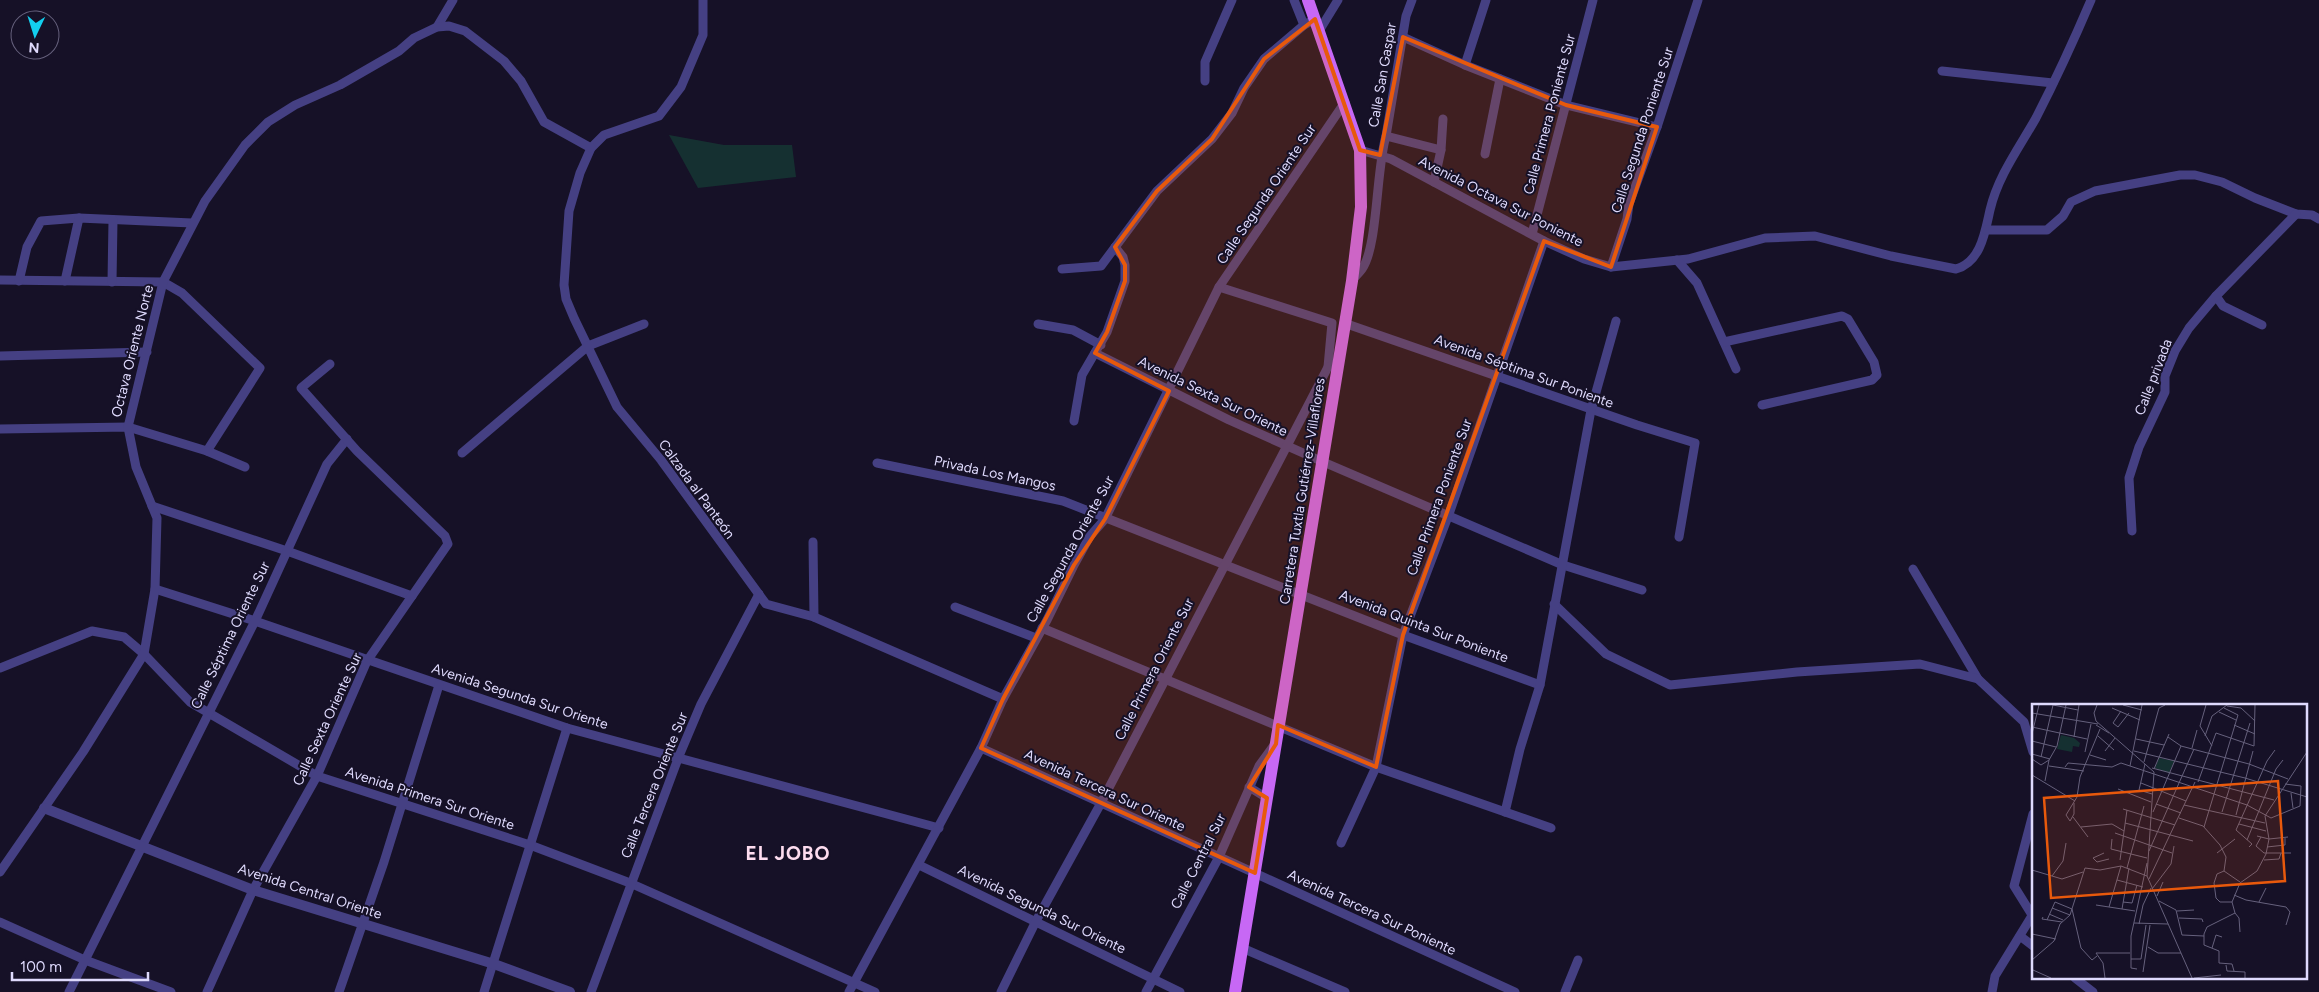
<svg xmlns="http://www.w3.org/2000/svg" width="2319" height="992" font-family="Figtree,sans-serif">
<rect width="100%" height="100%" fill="#161127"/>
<path fill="#153031" d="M669,135L724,145H792L796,177L698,188Z"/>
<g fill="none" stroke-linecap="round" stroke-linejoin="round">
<g stroke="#454083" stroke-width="9">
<path d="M703,0V35L681,87L659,116L604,135L591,148L580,173L569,211L564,285L566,299L574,318L617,407L661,460L766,604L814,617L1003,699"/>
<path d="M1294,0L1304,25"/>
<path d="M437,27L453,0"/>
<path d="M1319,31L1338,0"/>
<path d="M1403,37L1465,65L1566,105L1657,127"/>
<path d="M1465,65L1486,0"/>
<path d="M1942,71L2053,83"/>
<path d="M1205,81V62L1232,0"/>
<path d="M1386,136L1441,150"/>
<path d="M1360,150L1391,159L1544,241L1584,259L1611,267L1688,259L1765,238L1815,236L1891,256L1956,269C1981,262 1985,232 1990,210C1998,176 2019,148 2036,118C2056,79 2074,40 2091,0"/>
<path d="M1485,154L1500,79"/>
<path d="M1434,182L1441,150L1443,119"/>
<path d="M1986,230H2047L2063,216L2071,202L2095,191L2180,175H2195L2222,182L2255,198L2296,214L2312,215L2319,219"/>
<path d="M1532,234L1593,0"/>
<path d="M1677,260L1697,283L1736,369"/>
<path d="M1611,267L1627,219L1629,204L1657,127L1698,0"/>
<path d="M1062,269L1101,266L1157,191L1212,139L1232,113L1244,88L1264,59L1304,25L1315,19"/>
<path d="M0,280L163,282L182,293L260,368L207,451"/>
<path d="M1352,280C1355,277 1359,273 1362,269C1378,247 1376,169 1386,136L1406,16L1412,0"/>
<path d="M19,281L27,247L41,221L79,218L192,223"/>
<path d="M65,281L79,218"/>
<path d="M112,282L113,220"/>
<path d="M1219,287L1332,323L1328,367"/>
<path d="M2216,296L2223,306L2262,325"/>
<path d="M1344,323L1637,425L1695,443L1679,537"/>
<path d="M1038,324L1073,330L1101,345"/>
<path d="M1724,342L1842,316L1848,319L1874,362L1877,375L1872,380L1762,405"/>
<path d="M1095,353L1229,420L1321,461L1563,565L1642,590"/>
<path d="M0,356L147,352"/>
<path d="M1074,421L1082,375L1107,332L1125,281V265L1123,257L1115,247"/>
<path d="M0,429L128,427L207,451L245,467"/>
<path d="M462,453L588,346L644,324"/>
<path d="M877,463L1063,501L1403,635L1540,685"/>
<path d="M152,506L287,551L412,596"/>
<path d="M2132,531L2129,478L2139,447L2165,392V376L2175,351L2189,328L2216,296L2296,214"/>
<path d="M813,542L814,617"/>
<path d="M1913,569L1978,679L2024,722L2033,752"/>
<path d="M155,589L255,621L567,728L939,828"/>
<path d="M1554,604L1606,654L1670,685L1797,672L1920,664L1978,679"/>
<path d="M955,607L1036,638"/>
<path d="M1042,628L1376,767L1551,828"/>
<path d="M0,668L92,631L124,637L144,654L190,702L317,776L530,845L630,883L875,992"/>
<path d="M981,748L1515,992"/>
<path d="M1249,787L1267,798"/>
<path d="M1505,812L1520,749L1540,685L1591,410L1616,321"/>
<path d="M1341,843L1376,767L1403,635L1449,514L1544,241"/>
<path d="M919,865L1180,992"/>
<path d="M0,872L83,752L144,654L155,589L157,518L136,467L128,427L163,282L205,201L245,145L268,122L295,105L340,85L399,51L414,38L437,27L449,26L465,31L504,61L521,81L544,122L591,148"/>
<path d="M2032,915L2014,886L2033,814"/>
<path d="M0,922L85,960L171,992"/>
<path d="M2020,936L2033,946"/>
<path d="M1242,948L1345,992"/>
<path d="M2075,978L2093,992"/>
<path d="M69,992L255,621L327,464L347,439"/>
<path d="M207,992L253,890L317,776L367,661L448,544L445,536L357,451L301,388L330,364"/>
<path d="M339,992L384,862L439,685"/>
<path d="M484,992L567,728"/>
<path d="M591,992L679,756L701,704L759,594"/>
<path d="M849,992L981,748L1003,699L1047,620L1074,565L1090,536L1105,519L1219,287L1345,102"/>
<path d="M1001,992L1036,921L1101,803L1328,367L1337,365"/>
<path d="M1146,992L1219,857L1259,766L1275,744"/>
<path d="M1565,992L1578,960"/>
<path d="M1992,992L1995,976L2033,914"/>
</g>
<path stroke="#454083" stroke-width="10" d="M44,808L253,890L494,964L570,992"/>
<path stroke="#c768f5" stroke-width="12" d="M1235,992L1352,281L1361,207L1360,150L1308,0"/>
</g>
<path fill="#e8590c" fill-opacity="0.2" stroke="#e8590c" stroke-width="4" stroke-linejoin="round" d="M1315,19L1360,150L1380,155L1403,37L1566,105L1657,127L1611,267L1544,241L1403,635L1376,767L1278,725L1276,744L1249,787L1267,798L1255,873L981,748L1003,699L1074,565L1105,519L1169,391L1095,353L1107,332L1125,281V265L1115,247L1157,191L1212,139L1264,59Z"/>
<g text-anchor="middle" stroke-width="4" stroke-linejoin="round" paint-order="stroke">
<g font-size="14" fill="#dfdafd" stroke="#161127">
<text transform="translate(1382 75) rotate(-80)" y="5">Calle San Gaspar</text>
<text transform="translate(1549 114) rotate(-75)" y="5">Calle Primera Poniente Sur</text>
<text transform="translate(1642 130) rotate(-72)" y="5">Calle Segunda Poniente Sur</text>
<text transform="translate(1266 194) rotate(-56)" y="5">Calle Segunda Oriente Sur</text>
<text transform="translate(1501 201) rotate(27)" y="5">Avenida Octava Sur Poniente</text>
<text transform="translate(132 351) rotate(-76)" y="5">Octava Oriente Norte</text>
<text transform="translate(1524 371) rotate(20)" y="5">Avenida Séptima Sur Poniente</text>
<text transform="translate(2153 377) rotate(-69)" y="5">Calle privada</text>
<text transform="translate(1213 396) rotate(26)" y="5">Avenida Sexta Sur Oriente</text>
<text transform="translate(995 473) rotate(12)" y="5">Privada Los Mangos</text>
<text transform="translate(697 489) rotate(54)" y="5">Calzada al Panteón</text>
<text transform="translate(1302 491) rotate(-81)" y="5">Carretera Tuxtla Gutiérrez-Villaflores</text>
<text transform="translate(1439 497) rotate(-70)" y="5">Calle Primera Poniente Sur</text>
<text transform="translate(1070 549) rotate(-61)" y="5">Calle Segunda Oriente Sur</text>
<text transform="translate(1424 626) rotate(21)" y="5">Avenida Quinta Sur Poniente</text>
<text transform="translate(230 635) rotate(-64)" y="5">Calle Séptima Oriente Sur</text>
<text transform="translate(1154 669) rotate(-63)" y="5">Calle Primera Oriente Sur</text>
<text transform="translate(520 696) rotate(18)" y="5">Avenida Segunda Sur Oriente</text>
<text transform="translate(327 719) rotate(-65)" y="5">Calle Sexta Oriente Sur</text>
<text transform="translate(654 785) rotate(-68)" y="5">Calle Tercera Oriente Sur</text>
<text transform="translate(1105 790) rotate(25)" y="5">Avenida Tercera Sur Oriente</text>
<text transform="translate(430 798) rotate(18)" y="5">Avenida Primera Sur Oriente</text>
<text transform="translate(1198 861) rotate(-63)" y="5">Calle Central Sur</text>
<text transform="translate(310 891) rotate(18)" y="5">Avenida Central Oriente</text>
<text transform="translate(1042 909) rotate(26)" y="5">Avenida Segunda Sur Oriente</text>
<text transform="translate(1372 912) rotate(25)" y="5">Avenida Tercera Sur Poniente</text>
</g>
<g font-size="19" font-weight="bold" letter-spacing="1" fill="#fddcef" stroke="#161127">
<text x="788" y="860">EL JOBO</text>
</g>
</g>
<g transform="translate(2032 704)">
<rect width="275" height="275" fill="#161127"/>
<path d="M29,31L42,34L48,39L47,43L41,42L40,48L25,45ZM127,54L142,57L137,69L123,64Z" fill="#153031"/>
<path fill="none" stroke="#66617d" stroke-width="1" d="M21,1L46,6M65,1L62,9L64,17L122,68L115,172L160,274M91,1L110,6M174,1L168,22L180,42M195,2L209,4L223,17M80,4L108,16M89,7L81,19L86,23L97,9M187,8L204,16M0,9L66,20M64,21L77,29M202,21L223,30M0,23L55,35M0,30L7,1M66,32L82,46M173,32L180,12L195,1M42,33L47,1M136,33L149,42L217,60L256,75M104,35L132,41M0,37L24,43M160,44L165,26M73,47L83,34M102,47L213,74L275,93M53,48L59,20M0,50L18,55M58,51L74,56M9,53L21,1M0,55L9,61L17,56M112,58L127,4L133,1M113,60L107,86L120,90M17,62L52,67M98,62L110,1M33,63L36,59L80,63L89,59L215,101L239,114L268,102L269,82L253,80M120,64L242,96M122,65L137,30M0,71L43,97M13,77L17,56L25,42L34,1M166,78L184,29L222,42L223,1M109,79L154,97M86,85L119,98M259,89L261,104M42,99V110L38,117L34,111L45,93L48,73L68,25M124,100L149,109M152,101L233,119M91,105L143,121M121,108L149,42M190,108L218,19M204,111L221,47M41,113L56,133M147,114L171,122L188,141L194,153L192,167M93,119L161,137M207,120L234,127M49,123L80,120L92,127M172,123L206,11L192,4M83,129L140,149M225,132L237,135L256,133M229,133L224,142L232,149H259M80,135L79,145L115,154M215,136L244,65L251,56M217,143L220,140L204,126L235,57L243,46M235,143L253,141V134M117,147L162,45M72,149L61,154L65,158L77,155M185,149L203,135M88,156L95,106M232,156L247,155L249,149M95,164L112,102M0,166L30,175L51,168M192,167L185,170L182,179L184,194L188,198H200M192,167L208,178M20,172L31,157L34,139M117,175L163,78M85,176L111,183M120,185L139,160L142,142M202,191L214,196L254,203L258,208L254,221M125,192L131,178M127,197L144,206L150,231L172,232M91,198L100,199L105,181M227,198L234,184M64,201L103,207M77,203L89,162M20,204L38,211M90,205L97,164M145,207L162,206M203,209L207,214L208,228M17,210L31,216M11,213L10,215L30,218M147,214L170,215L171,218M15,216L23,198L40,205L49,244L60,256L65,252M102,219L136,220M107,220L111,201L119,184M0,230L24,235M116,243L126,249H149M180,244L184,231L190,233M99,255H109L114,221M0,256L22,237L28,220L38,211L53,164L68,166L89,162L115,172M194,261L195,267L213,268V274M105,265L99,264V232L115,159M1,266L19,274M202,267L200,260L187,259V247L172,241V230L175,223L203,209L200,198L208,179L225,167L234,150L237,135L233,112L275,48M111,268L118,221M73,274L71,259L64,249H98M162,274L189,271"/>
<path fill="#e8590c" fill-opacity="0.15" stroke="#e8590c" stroke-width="2.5" d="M246,77L253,177L19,194L12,94Z"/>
<rect width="275" height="275" fill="none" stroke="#dfdafd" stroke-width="2.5"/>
</g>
<g transform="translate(35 35) rotate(184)"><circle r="24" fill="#161127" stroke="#66617d"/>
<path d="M0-4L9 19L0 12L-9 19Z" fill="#13cfef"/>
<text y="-8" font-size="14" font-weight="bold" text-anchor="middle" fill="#dfdafd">N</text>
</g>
<path d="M12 972v8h136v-8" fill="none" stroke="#dfdafd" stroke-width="2.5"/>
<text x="20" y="972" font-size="15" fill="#dfdafd" stroke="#161127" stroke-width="4" paint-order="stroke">100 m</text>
</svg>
